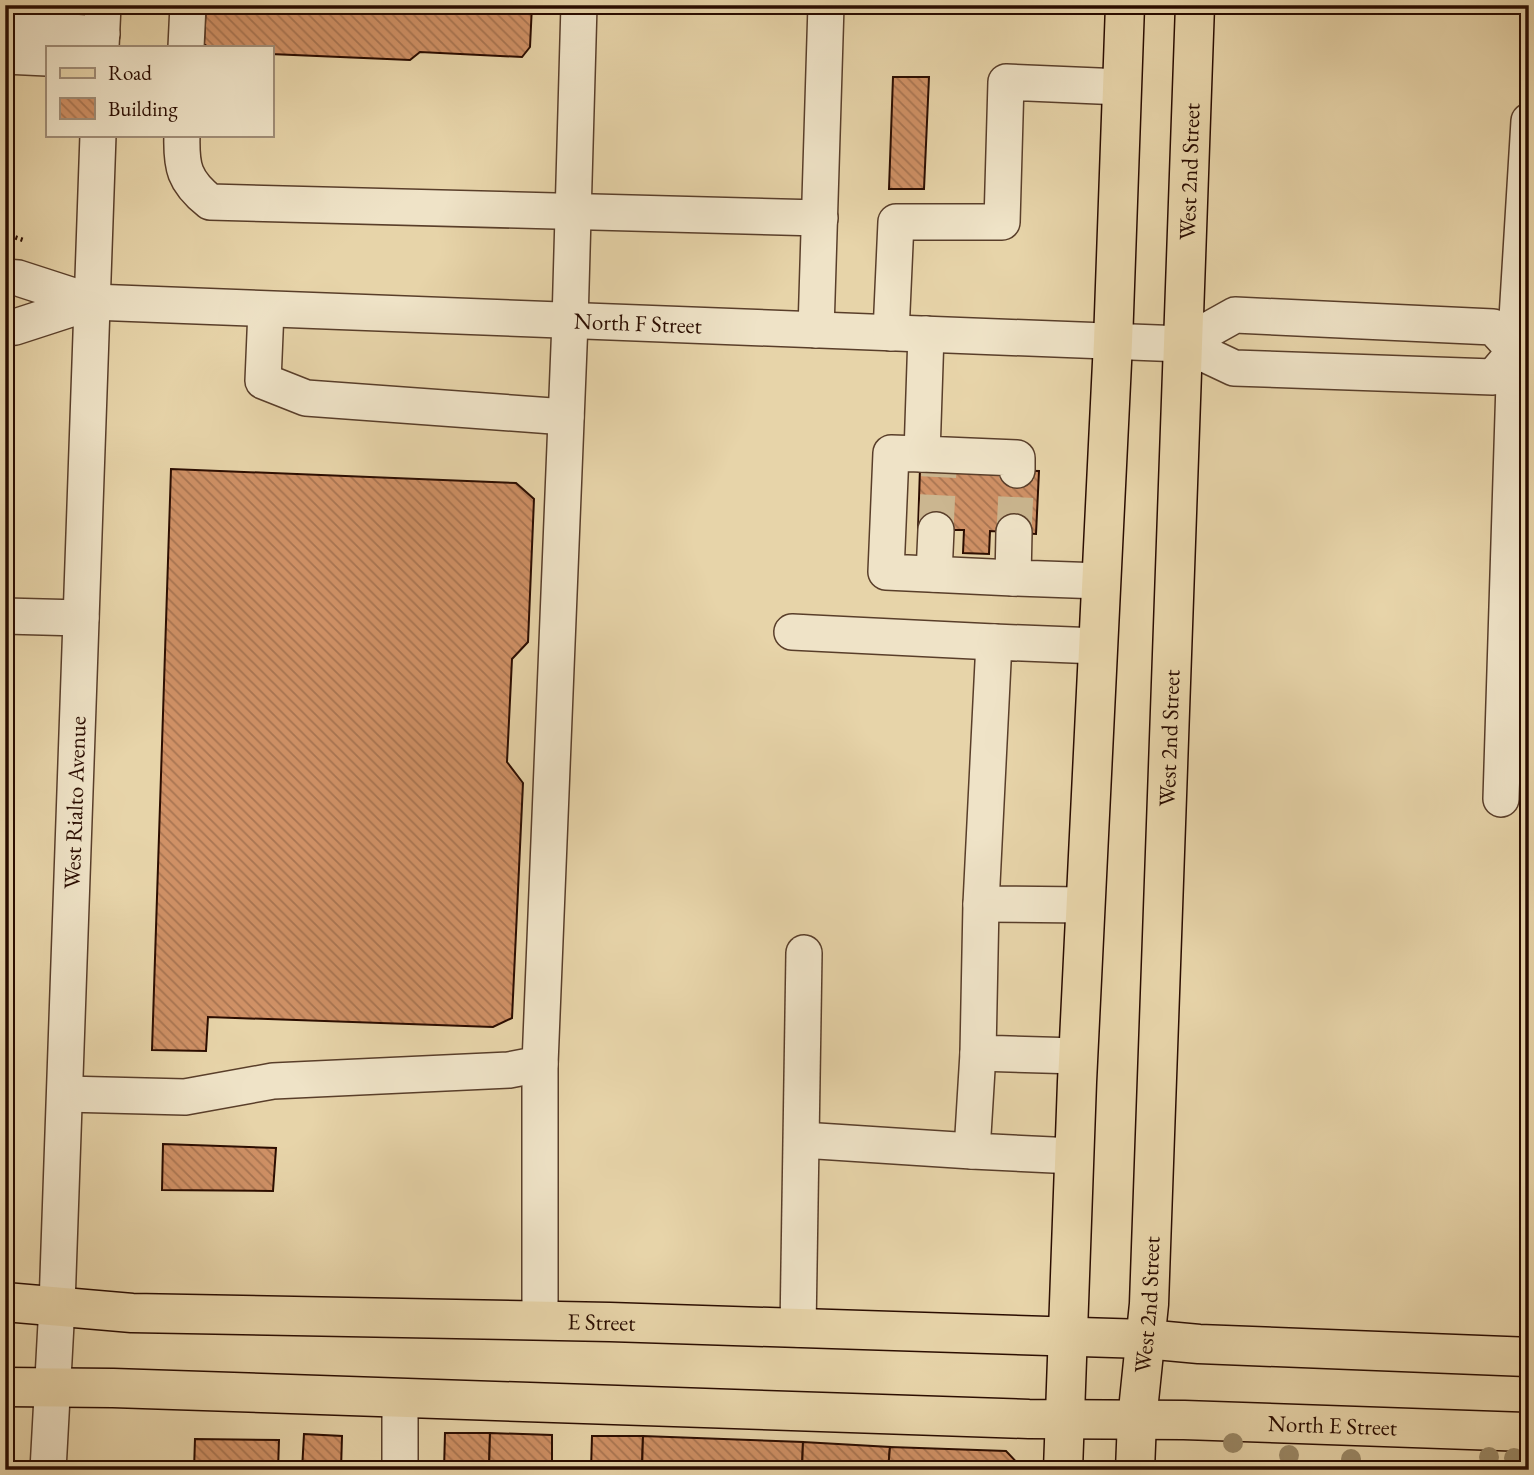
<svg xmlns="http://www.w3.org/2000/svg" width="1534" height="1475" font-family="'EB Garamond',serif">
<defs>
<pattern id="building-back-hatch" width="6" height="6" patternUnits="userSpaceOnUse" patternTransform="scale(1.75)"><rect width="6" height="6" fill="#d09166"/><path d="M-1 5l2 2M0 0l6 6M5-1l2 2" fill="none" stroke="#a97552"/></pattern>
</defs>
<rect width="100%" height="100%" fill="#e7d4a9"/>
<filter id="stains"><feTurbulence type="fractalNoise" baseFrequency=".00286" numOctaves="4"/><feColorMatrix values="0 0 0 0 .2 0 0 0 0 .09 0 0 0 0 .02 0 0 0 .5 -.17"/></filter>
<radialGradient id="worn" r=".72"><stop offset=".6" stop-color="#630" stop-opacity="0"/><stop offset="1" stop-color="#630" stop-opacity=".3"/></radialGradient>
<g fill="url(#building-back-hatch)" stroke="#2a0c00" stroke-width="2">
<path d="M206,5H532L530,47L522,57L420,52L410,60L271,54V47H208L204,44Z"/>
<path d="M893,77H929L924,189H889Z"/>
<path d="M920,468L1039,471L1036,534L990,531L989,554L963,553L964,530H918Z"/>
<path d="M171,469L516,483L534,499L528,642L512,659L507,762L523,783L512,1018L493,1027L208,1017L206,1051L152,1050Z"/>
<path d="M163,1144L276,1148L273,1191L162,1190Z"/>
<path d="M445,1433H490L489,1470H444Z"/>
<path d="M490,1433L552,1435V1470H489Z"/>
<path d="M304,1434L342,1436L341,1470H302Z"/>
<path d="M592,1436H643L642,1470H591Z"/>
<path d="M643,1436L803,1442L802,1470H642Z"/>
<path d="M195,1439L279,1440L278,1470H194Z"/>
<path d="M803,1442L890,1447L888,1470H802Z"/>
<path d="M890,1447L1006,1451L1024,1470H888Z"/>
</g>
<g fill="none" stroke-linecap="round" stroke-linejoin="round">
<g stroke="#cbb690" stroke-width="35" stroke-dasharray="35 18" stroke-linecap="butt">
<path d="M936,530L939,468"/>
<path d="M1014,532L1017,470"/>
</g>
<defs>
<g id="minor">
<path d="M5,28L102,34"/>
<path d="M101,47L103,5"/>
<path d="M186,47L188,5"/>
<path d="M5,56L47,58"/>
<path d="M182,135C181,167 184,181 210,202L820,218"/>
<path id="s1" d="M5,277L18,278L92,302L1183,344L1234,368L1493,377L1515,351L1493,327L1235,315L1183,344"/>
<path d="M266,310L263,381L306,398L566,417"/>
<path d="M5,328L15,327L92,302"/>
<path d="M816,330L826,5"/>
<path d="M891,333L896,222H1002L1006,82L1122,87"/>
<path d="M926,334L922,454L1017,458V470"/>
<path d="M922,454L891,453L886,572L1013,578"/>
<path d="M1014,532L1013,578L1101,581"/>
<path d="M934,574L936,530"/>
<path d="M5,616L81,618"/>
<path d="M792,632L994,642"/>
<path d="M1501,799L1515,351L1529,121"/>
<path d="M981,904L978,1053L1078,1056"/>
<path d="M1086,905L981,904L994,642L1098,646"/>
<path d="M978,1053L972,1151L1074,1156"/>
<path d="M540,1064V1321"/>
<path d="M65,1094L185,1097L273,1081L509,1070L540,1064L570,322L579,5"/>
<path d="M802,1140L972,1151"/>
<path d="M798,1329L804,953"/>
<path id="s2" d="M48,1470L57,1305L98,135"/>
<path d="M400,1470V1397"/>
</g>
<g id="major">
<path id="s3" d="M5,1302L132,1313L610,1322L1145,1339L1199,1344L1529,1357"/>
<path id="s4" d="M5,1387L113,1388L1029,1419L1184,1420L1529,1432"/>
<path d="M1063,1470L1077,1082L1113,342L1125,5"/>
<path id="s5" d="M1135,1470L1137,1420L1149,1304L1195,5"/>
</g>
</defs>
<use href="#minor" stroke="#593e2a" stroke-width="38"/>
<use href="#major" stroke="#2a0c00" stroke-width="41"/>
<g stroke="#2a0c00" stroke-width="4.5" stroke-dasharray="2 3.5" stroke-linecap="butt">
<path d="M5,234L23,240"/>
<path d="M5,372L13,371"/>
</g>
<use href="#minor" stroke="#efe3c7" stroke-width="35"/>
<use href="#major" stroke="#e7d4a9" stroke-width="38"/>
</g>
<g fill="#9a8866">
<circle cx="1233" cy="1443" r="10"/>
<circle cx="1289" cy="1455" r="10"/>
<circle cx="1489" cy="1457" r="10"/>
<circle cx="1514" cy="1458" r="10"/>
<circle cx="1351" cy="1459" r="10"/>
</g>
<g text-anchor="middle" stroke-width="5" stroke-linejoin="round" paint-order="stroke">
<g font-size="23" fill="#2a0c00" stroke="#efe3c7">
<text dy="8" stroke="none"><textPath href="#s5" startOffset="1300">West 2nd Street</textPath></text>
<text dy="8" stroke="none"><textPath href="#s1" startOffset="637">North F Street</textPath></text>
<text dy="8" stroke="none"><textPath href="#s5" startOffset="733">West 2nd Street</textPath></text>
<text dy="8" stroke="none"><textPath href="#s2" startOffset="668">West Rialto Avenue</textPath></text>
<text dy="8" stroke="none"><textPath href="#s5" startOffset="166">West 2nd Street</textPath></text>
<text dy="8" stroke="none"><textPath href="#s3" startOffset="597">E Street</textPath></text>
<text dy="8" stroke="none"><textPath href="#s4" startOffset="1328">North E Street</textPath></text>
</g>
</g>
<rect width="1534" height="1475" fill="none" stroke="#e7d4a9" stroke-width="28"/>
<rect x="7" y="7" width="1520" height="1461" fill="none" stroke="#2a0c00" stroke-width="3.5"/>
<rect x="14" y="14" width="1506" height="1447" fill="none" stroke="#2a0c00" stroke-width="2"/>
<rect x="46" y="46" width="228" height="91" fill="#efe3c7" stroke="#a08d77" stroke-width="2"/>
<rect x="60" y="68" width="35" height="10" fill="#e7d4a9" stroke="#a08d77" stroke-width="2"/>
<text x="108" y="80" font-size="21" fill="#2a0c00">Road</text>
<rect x="60" y="98" width="35" height="21" fill="url(#building-back-hatch)" stroke="#a08d77" stroke-width="2"/>
<text x="108" y="116" font-size="21" fill="#2a0c00">Building</text>
<rect width="100%" height="100%" filter="url(#stains)"/>
<rect width="100%" height="100%" fill="url(#worn)"/>
</svg>
